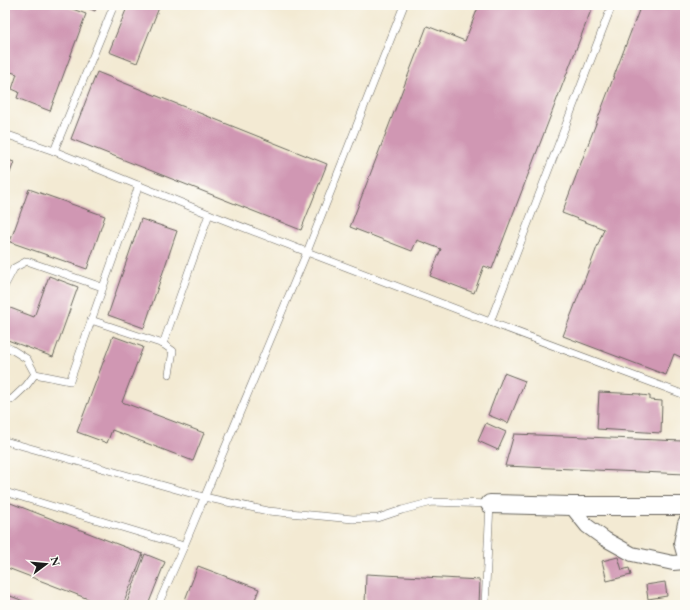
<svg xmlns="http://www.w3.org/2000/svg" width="690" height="610" font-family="'EB Garamond',serif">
<rect width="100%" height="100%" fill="#fdfcf7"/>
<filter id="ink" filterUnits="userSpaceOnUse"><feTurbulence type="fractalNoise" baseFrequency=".025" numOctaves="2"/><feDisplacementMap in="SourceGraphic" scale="8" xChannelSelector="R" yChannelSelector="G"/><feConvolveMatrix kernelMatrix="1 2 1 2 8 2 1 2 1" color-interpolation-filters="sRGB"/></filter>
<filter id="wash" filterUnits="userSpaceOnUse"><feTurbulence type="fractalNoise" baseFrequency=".012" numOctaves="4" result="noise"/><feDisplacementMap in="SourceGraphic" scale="16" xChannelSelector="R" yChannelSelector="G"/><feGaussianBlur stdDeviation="0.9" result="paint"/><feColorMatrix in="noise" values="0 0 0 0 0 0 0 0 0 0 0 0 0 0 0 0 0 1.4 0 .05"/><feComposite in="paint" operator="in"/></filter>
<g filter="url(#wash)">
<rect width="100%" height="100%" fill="#f3ead3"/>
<g id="blocks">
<g fill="#d097b3">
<path d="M6,5H62L86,14L50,111L17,98L19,92L12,89L17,74L5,70V7Z"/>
<path d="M81,5H97L95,11Z"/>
<path d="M128,5H160L137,63L109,52Z"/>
<path d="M479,5H593L492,269L484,266L474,293L430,276L441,249L417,240L412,251L350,227L427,26L465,41Z"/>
<path d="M641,5H685V359L674,354L666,375L563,336L604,229L562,213Z"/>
<path d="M97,72L327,164L301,230L71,139Z"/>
<path d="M5,159L14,162L5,186Z"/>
<path d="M29,189L105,216L87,269L10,242Z"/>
<path d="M141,219L177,231L144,328L108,315Z"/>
<path d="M49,276L78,287L53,357L5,339V306L34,317Z"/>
<path d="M113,336L143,347L122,402L204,433L193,461L112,430L107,443L77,432Z"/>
<path d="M504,373L525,381L508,423L488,415Z"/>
<path d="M599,392L640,394V395L650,396V400L662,401L661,433L597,429Z"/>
<path d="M486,423L506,432L498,450L478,441Z"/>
<path d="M514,434L682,441L685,434V474L505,466Z"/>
<path d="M8,502L143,554L123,605H104L5,567V509Z"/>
<path d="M145,554L165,562L148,605H126Z"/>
<path d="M618,557L622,570L629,568L631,575L607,581L602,561Z"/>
<path d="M198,566L259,589L253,605H183Z"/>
<path d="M366,574L480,580L479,605H365Z"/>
<path d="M665,582L667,596L648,599L646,585Z"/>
<path d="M5,594L34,605H5Z"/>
</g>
</g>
</g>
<g filter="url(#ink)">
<use href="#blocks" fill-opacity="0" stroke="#67645c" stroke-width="1"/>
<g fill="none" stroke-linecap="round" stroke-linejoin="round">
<defs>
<g id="service">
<path d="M5,134L54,151L209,214L307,252L490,322L685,395"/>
<path d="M54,151L114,5"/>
<path d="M5,285L14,268L27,261L102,287"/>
<path d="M91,320L163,344"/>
<path d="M490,322L612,5"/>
<path d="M5,346L11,349L27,359L35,374"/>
<path d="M169,374L173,351L163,344L209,214"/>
<path d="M5,398L11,400L26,386L35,374L70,381L139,185"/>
<path d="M5,441L204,497L268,511L353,519L378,518L402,510L432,502L490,504L485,605"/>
<path d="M5,492L184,546"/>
<path d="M158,605L184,546L307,252L404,5"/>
</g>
<g id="minor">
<path d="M571,506L587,526L605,539L632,554L673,563L685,562"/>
<path d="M685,523L681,543L685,557"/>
</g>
<path id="tertiary" d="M490,504L571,506H685"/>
</defs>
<use href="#service" stroke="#67645c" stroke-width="8"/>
<use href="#minor" stroke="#67645c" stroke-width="16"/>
<use href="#tertiary" stroke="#67645c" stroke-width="20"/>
<use href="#service" stroke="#fff" stroke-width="7"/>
<use href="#minor" stroke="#fff" stroke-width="14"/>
<use href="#tertiary" stroke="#fff" stroke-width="18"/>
</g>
</g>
<rect width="690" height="610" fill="none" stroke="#fdfcf7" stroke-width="20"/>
<g transform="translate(46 564) rotate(74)" stroke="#fdfcf7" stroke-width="3" paint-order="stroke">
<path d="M0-3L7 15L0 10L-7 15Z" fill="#1c1c1c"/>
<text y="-6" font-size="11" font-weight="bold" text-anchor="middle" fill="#1c1c1c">N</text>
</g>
</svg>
